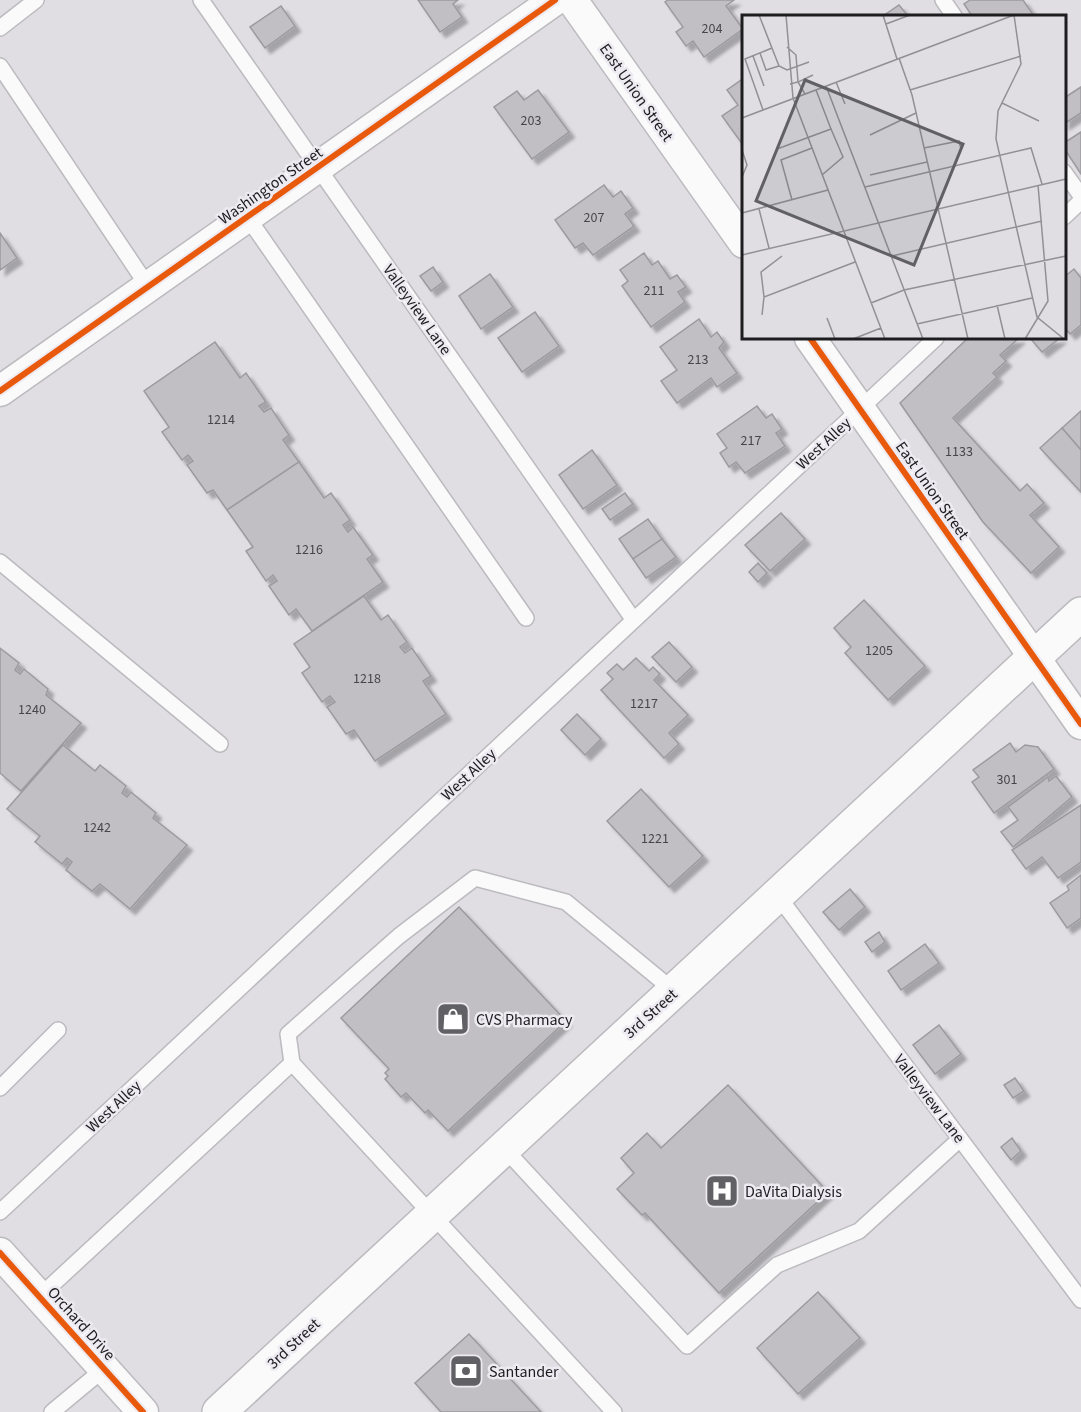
<svg xmlns="http://www.w3.org/2000/svg" width="1081" height="1412" font-family="'Source Sans 3',sans-serif">
<defs>
<filter id="shadow"><feDropShadow dx="5.5" dy="5.5" stdDeviation="1.5" flood-color="#0004"/></filter>
</defs>
<rect width="100%" height="100%" fill="#e0dee3"/>
<g fill="#c1bfc3" stroke="#9c9a9e" stroke-width="1.5" filter="url(#shadow)">
<path d="M418,0H458L453,4L462,17L440,32Z"/>
<path d="M668,0H734L726,6L743,29L704,57L693,41L686,46L676,32L683,27L665,2Z"/>
<path d="M970,0H1023L1034,16H972L964,4Z"/>
<path d="M899,5L908,16H883Z"/>
<path d="M281,6L295,26L265,48L250,27Z"/>
<path d="M744,78V145H743L722,116L738,105L727,90Z"/>
<path d="M1081,87V113L1064,124V98Z"/>
<path d="M538,90L569,132L532,159L494,107L517,91L524,100Z"/>
<path d="M1081,132V174L1064,148V143Z"/>
<path d="M604,185L613,197L621,191L633,208L625,214L634,226L593,255L583,243L575,248L555,220Z"/>
<path d="M0,233L17,258L0,270Z"/>
<path d="M644,253L652,265L658,261L670,279L677,275L686,287L678,292L685,302L651,327L622,286L628,281L620,270Z"/>
<path d="M433,267L443,282L431,291L420,276Z"/>
<path d="M1074,269L1081,278V325L1070,334L1064,327V277Z"/>
<path d="M490,274L513,307L481,329L459,296Z"/>
<path d="M535,312L559,346L522,372L498,338Z"/>
<path d="M699,319L711,337L717,332L724,342L719,348L737,373L717,387L711,378L677,403L661,381L677,370L660,347Z"/>
<path d="M968,338H1019L1000,355L1006,361L993,373L997,377L953,418L1020,491L1027,484L1044,503L1030,515L1059,547L1031,573L983,522L900,403Z"/>
<path d="M1030,338H1060L1042,352Z"/>
<path d="M215,342L240,378L246,373L266,402L259,406L264,412L271,408L289,435L283,440L299,462L227,510L213,490L207,493L187,465L193,461L188,455L182,460L162,432L169,427L144,391Z"/>
<path d="M757,406L766,418L772,414L782,429L776,433L785,446L745,473L736,462L729,467L720,453L727,448L717,434Z"/>
<path d="M1081,411V450L1062,428Z"/>
<path d="M1062,428L1081,450V492L1040,448Z"/>
<path d="M592,450L617,485L583,509L559,475Z"/>
<path d="M299,462L324,498L331,493L350,520L343,525L348,532L353,527L373,555L367,559L383,582L312,631L296,609L289,615L269,586L277,581L273,575L266,581L246,551L253,547L227,510Z"/>
<path d="M625,493L633,504L610,520L602,509Z"/>
<path d="M781,513L805,539L770,571L745,545Z"/>
<path d="M648,519L662,539L633,559L619,539Z"/>
<path d="M662,539L676,557L646,578L633,559Z"/>
<path d="M758,563L767,573L758,582L749,572Z"/>
<path d="M364,596L381,620L388,615L407,642L400,647L405,653L412,648L431,676L423,681L446,714L375,761L354,730L346,734L327,707L335,702L330,696L322,702L302,673L310,667L294,644Z"/>
<path d="M864,600L925,666L888,700L845,653L851,647L834,628Z"/>
<path d="M669,642L692,667L676,682L652,657Z"/>
<path d="M0,648L19,663L15,670L20,674L24,669L48,689L46,695L81,723L21,791L0,773Z"/>
<path d="M636,658L649,671L653,667L660,674L654,680L688,715L669,733L679,744L664,758L601,690L613,679L607,673L617,664L623,670Z"/>
<path d="M577,714L601,739L585,755L561,730Z"/>
<path d="M1010,743L1016,752L1025,745L1038,747L1054,769L994,813L972,782L979,777L973,770Z"/>
<path d="M63,745L95,771L100,765L126,786L122,793L127,797L131,792L156,813L153,818L187,845L130,909L100,884L92,891L66,870L72,862L67,858L62,864L35,842L40,836L7,809Z"/>
<path d="M1056,776L1072,797L1013,847L1001,832L1018,820L1008,807L1048,777L1049,781Z"/>
<path d="M641,789L703,856L669,887L607,821Z"/>
<path d="M1081,805V862L1058,878L1042,857L1026,869L1012,850Z"/>
<path d="M1081,875V918L1067,928L1050,903L1069,890L1067,886Z"/>
<path d="M850,889L865,907L839,930L823,912Z"/>
<path d="M459,907L566,1021L448,1131L428,1110L425,1113L406,1093L401,1097L385,1079L388,1076L385,1073L389,1069L341,1018Z"/>
<path d="M879,932L885,942L872,952L865,942Z"/>
<path d="M925,944L939,963L901,990L888,971Z"/>
<path d="M939,1025L961,1054L935,1074L913,1045Z"/>
<path d="M1015,1078L1024,1091L1013,1098L1004,1085Z"/>
<path d="M728,1085L828,1192L719,1293L645,1213L642,1215L617,1189L634,1173L621,1158L647,1133L661,1148Z"/>
<path d="M1012,1138L1021,1151L1011,1160L1001,1147Z"/>
<path d="M818,1292L860,1338L798,1394L757,1348Z"/>
<path d="M469,1334L541,1412H441L415,1383Z"/>
</g>
<g fill="none" stroke-linecap="round" stroke-linejoin="round">
<defs>
<g id="service">
<path d="M201,0L633,619"/>
<path d="M943,0L954,16"/>
<path d="M0,28L36,0"/>
<path d="M0,66L149,288"/>
<path d="M1064,172L1081,196"/>
<path d="M1064,217L1081,201"/>
<path d="M248,218L526,618"/>
<path d="M0,562L220,744"/>
<path d="M778,896L1081,1300"/>
<path d="M292,1063L288,1034L399,936L475,878L566,902L674,991"/>
<path d="M0,1088L58,1030"/>
<path d="M503,1147L687,1346L777,1265L859,1231L960,1139"/>
<path d="M0,1212L936,338"/>
<path d="M40,1296L292,1063L614,1412"/>
<path d="M52,1412L105,1368"/>
</g>
<g id="minor">
<path d="M572,0L744,243"/>
<path d="M810,338L1081,724"/>
<path d="M0,391L555,0"/>
<path d="M0,1253L143,1412"/>
</g>
<path id="secondary" d="M219,1412L1081,614"/>
</defs>
<use href="#service" stroke="#bbbabe" stroke-width="18"/>
<use href="#minor" stroke="#bbbabe" stroke-width="33"/>
<use href="#secondary" stroke="#bbbabe" stroke-width="36"/>
<use href="#service" stroke="#fafafb" stroke-width="15"/>
<use href="#minor" stroke="#fafafb" stroke-width="30"/>
<use href="#secondary" stroke="#fafafb" stroke-width="33"/>
<defs>
<g id="cycleway">
<path d="M810,338L1081,724"/>
<path d="M0,391L555,0"/>
<path d="M0,1253L143,1412"/>
</g>
</defs>
<use href="#cycleway" stroke="#edeaf2" stroke-width="10"/>
<use href="#cycleway" stroke="#e8590c" stroke-width="6"/>
</g>
<defs>
<symbol id="shop-square" viewBox="-11 -11 22 22"><rect x="-9" y="-9" width="18" height="18" rx="4" fill="#616064" stroke="#edeaf2"/><path d="M-5-2.5h2.3a2.7 3.5 0 0 1 5.4 0H5L5.5 6h-11ZM-1.5-2.5h3a1.5 2.3 0 0 0-3 0Z" fill="#fff"/></symbol>
<symbol id="hospital-square" viewBox="-11 -11 22 22"><rect x="-9" y="-9" width="18" height="18" rx="4" fill="#616064" stroke="#edeaf2"/><path d="M-5-5h3v3.5h4V-5h3V5h-3V1.5h-4V5h-3Z" fill="#fff"/></symbol>
<symbol id="bank-square" viewBox="-11 -11 22 22"><rect x="-9" y="-9" width="18" height="18" rx="4" fill="#616064" stroke="#edeaf2"/><path d="M-6-4H6V4H-6ZM0-2.3a2.3 2.3 0 1 0 0 4.6a2.3 2.3 0 1 0 0-4.6Z" fill="#fff"/></symbol>
</defs>
<g fill-rule="evenodd">
<use href="#shop-square" x="434" y="1000" width="38" height="38"/>
<use href="#hospital-square" x="703" y="1172" width="38" height="38"/>
<use href="#bank-square" x="447" y="1352" width="38" height="38"/>
</g>
<g text-anchor="middle" stroke-width="5" stroke-linejoin="round" paint-order="stroke">
<g font-size="14" fill="#464548">
<text x="712" y="33">204</text>
<text x="531" y="125">203</text>
<text x="594" y="222">207</text>
<text x="654" y="295">211</text>
<text x="698" y="364">213</text>
<text x="221" y="424">1214</text>
<text x="751" y="445">217</text>
<text x="959" y="456">1133</text>
<text x="309" y="554">1216</text>
<text x="879" y="655">1205</text>
<text x="367" y="683">1218</text>
<text x="644" y="708">1217</text>
<text x="32" y="714">1240</text>
<text x="1007" y="784">301</text>
<text x="97" y="832">1242</text>
<text x="655" y="843">1221</text>
</g>
<g font-size="16" fill="#1d1c1f" stroke="#edeaf2">
<text transform="translate(637 92) rotate(55)" y="6">East Union Street</text>
<text transform="translate(270 185) rotate(-35)" y="6">Washington Street</text>
<text transform="translate(418 309) rotate(55)" y="6">Valleyview Lane</text>
<text transform="translate(823 443) rotate(-43)" y="6">West Alley</text>
<text transform="translate(933 490) rotate(55)" y="6">East Union Street</text>
<text transform="translate(468 774) rotate(-43)" y="6">West Alley</text>
<text transform="translate(650 1013) rotate(-42)" y="6">3rd Street</text>
<text transform="translate(930 1098) rotate(53)" y="6">Valleyview Lane</text>
<text transform="translate(113 1106) rotate(-43)" y="6">West Alley</text>
<text transform="translate(82 1323) rotate(48)" y="6">Orchard Drive</text>
<text transform="translate(293 1343) rotate(-43)" y="6">3rd Street</text>
</g>
<g font-size="16" fill="#1d1c1f" stroke="#edeaf2" text-anchor="start">
<text x="476" y="1025">CVS Pharmacy</text>
<text x="745" y="1197">DaVita Dialysis</text>
<text x="489" y="1377">Santander</text>
</g>
</g>
<g transform="translate(742 15)">
<rect width="324" height="324" fill="#e0dee3"/>
<path fill="none" stroke="#929095" stroke-width="1.5" d="M17,0L37,51L45,55L67,47M44,0L51,83L143,324M141,0L155,44M272,0L279,49L256,96L254,124L295,302L322,324M144,9L168,0M45,32L54,40L56,67L48,69M18,38L24,55L37,51M11,41L22,71M157,43L170,80L226,324M94,67L103,89M84,71L181,324M168,75L279,41M63,79L56,67L71,60M260,88L297,106M21,95L3,44L30,33M0,103L272,0M128,120L174,98M182,133L217,126L219,134M35,134L89,114L74,75M0,135L5,150L0,162M80,160L101,142L89,114M128,160L185,147M123,172L289,133L300,169M50,185L39,145L70,133M17,194L27,233M0,198L86,175M0,240L324,164M150,241L300,206M22,282L19,257L40,241M129,288L162,275L324,241M255,290L263,324M20,300L22,282L113,247M85,303L93,324M175,309L290,283M111,324L139,313M283,324L306,286L296,170"/>
<path fill="#616064" fill-opacity="0.15" stroke="#616064" stroke-width="3" d="M63,65L221,129L172,250L14,186Z"/>
<rect width="324" height="324" fill="none" stroke="#1d1c1f" stroke-width="3"/>
</g>
</svg>
